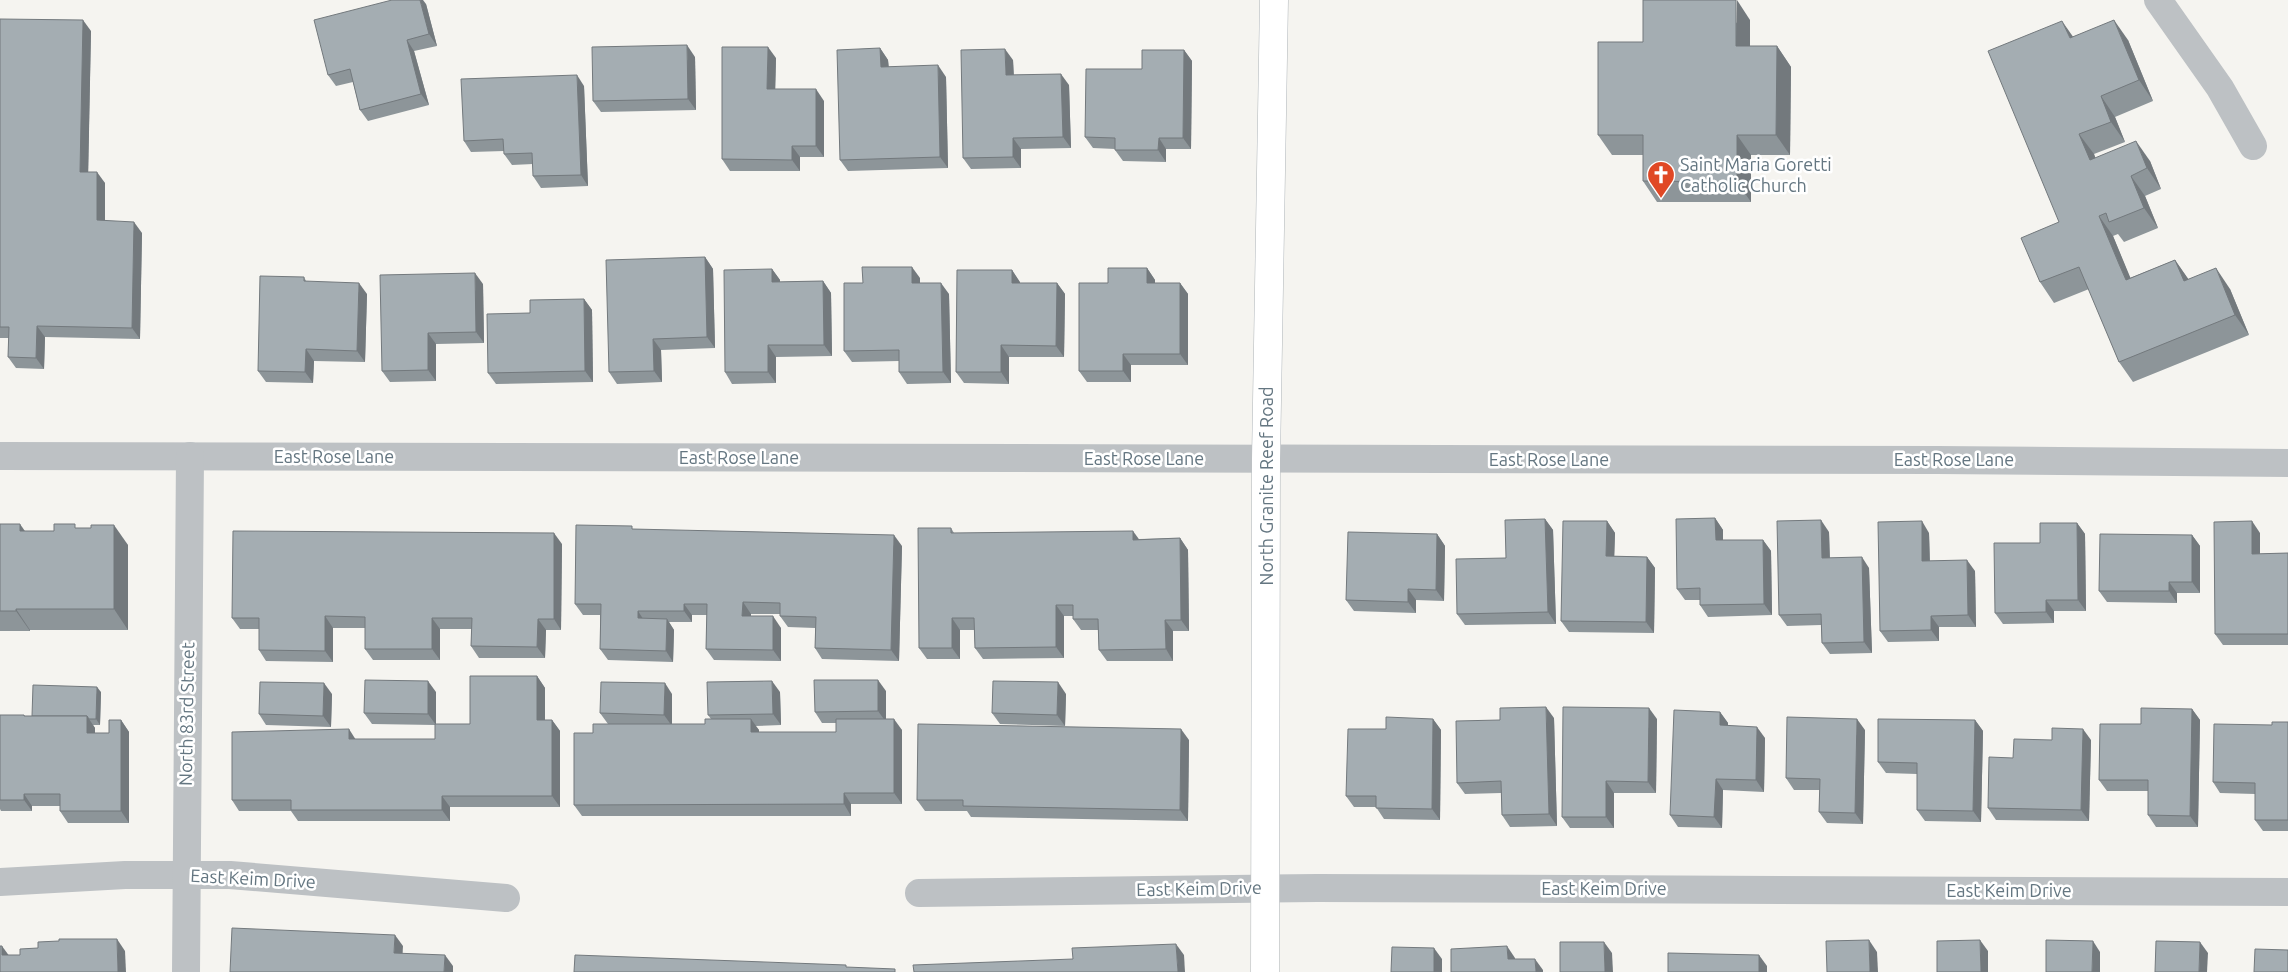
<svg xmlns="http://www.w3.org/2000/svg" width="2288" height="972" font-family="Ubuntu,sans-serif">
<rect width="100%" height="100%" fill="#f5f4f0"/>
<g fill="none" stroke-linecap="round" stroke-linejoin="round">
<defs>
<path id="secondary" d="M1265,972L1266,459L1274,0"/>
</defs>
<use href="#secondary" stroke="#afb5b9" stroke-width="29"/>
<g stroke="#bdc1c4" stroke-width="28">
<path d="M2158,0L2220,88L2253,146"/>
<path d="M0,456L1937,460L2288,463"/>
<path d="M0,882L125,875H230L506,898"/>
<path d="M919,893L1317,888L2288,892"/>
<path d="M186,972L190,456"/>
</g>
<use href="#secondary" stroke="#fff" stroke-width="28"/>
</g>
<g fill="#8d9599">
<path d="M426,4L437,46L414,51L429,105L368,121L360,110L353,82L336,86L328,75Z"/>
<path d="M0,19L91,31L88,172L105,183V221L142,233L140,339L45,337L44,369L16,368L8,357L9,338H0Z"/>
<path d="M1750,20V46H1777L1791,67L1790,155H1751V202H1657L1643,181V155H1612L1598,135L1643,42Z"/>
<path d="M2073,37L2128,40L2153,101L2115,117L2125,142L2094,154L2095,158L2150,161L2161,189L2145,196L2158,228L2124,242L2118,234L2113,236L2130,278L2175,260L2188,279L2230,289L2249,335L2133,382L2119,362L2089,289L2054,303L2040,282L2059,222Z"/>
<path d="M880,48L888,60L889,67L946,77L948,168L848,171L840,160Z"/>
<path d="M1184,50L1192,61L1191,149H1166V162L1123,161L1115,150V149L1093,148L1085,137L1142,69Z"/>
<path d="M695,57L696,110L601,112L593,101Z"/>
<path d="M776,58L775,89L824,101V157H800V171H730L722,159Z"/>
<path d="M1013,60L1014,75L1069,85L1071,148L1021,149V168L971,169L963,158Z"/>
<path d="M584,86L588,186L541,188L533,176V164L512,165L504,154V151L471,152L464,141Z"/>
<path d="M705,257L713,269L715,348L661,350L662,382L617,384L609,372Z"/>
<path d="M1147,268L1155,280V283H1180L1188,294V365H1131V382H1087L1079,371L1108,283Z"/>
<path d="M772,269L780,280V282L823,281L831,293L832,356L776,357V383L732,384L725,372Z"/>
<path d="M1012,270L1020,283H1057L1065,294L1064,357H1009V384L964,383L956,372Z"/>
<path d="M304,277L306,281L367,294L365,362L314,361L313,383L266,382L258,371Z"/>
<path d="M920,278V283L949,294L951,383L907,384L899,372V361L852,362L844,351L863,283Z"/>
<path d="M483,284L484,343L436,344V381L390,382L382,371Z"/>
<path d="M584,299L592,310L593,382L496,384L488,373L530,313Z"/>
<path d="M1715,518L1723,530V540H1763L1771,551L1772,615L1708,617L1700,605V600H1685L1677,589Z"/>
<path d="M1545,519L1553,530L1556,624L1465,625L1457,614L1506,558Z"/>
<path d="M1607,521L1615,533L1614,556L1647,557L1655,568L1654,633L1569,632L1561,621Z"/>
<path d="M2077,523L2085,534L2086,611H2054V623L2003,624L1995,613L2040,543Z"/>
<path d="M0,524L25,531H54L77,528L128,545V630H30V631H0Z"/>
<path d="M951,528L954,533L1139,539L1180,538L1188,550L1189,631H1173V661H1107L1099,650L1098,630H1081L1073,619V616H1064V658L983,659L975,648L974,630H960V659H927L919,648Z"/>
<path d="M634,529L902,546L899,661L822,659L815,648V628L788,627L780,616V614H751V616L781,628V661L714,660L706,649L707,615H692V622H669L674,630L673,662L608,660L600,649V615H583L575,604Z"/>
<path d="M1829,532L1830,558L1869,568L1872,653L1830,654L1822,643L1821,625L1787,626L1779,615Z"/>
<path d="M1929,533L1930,561L1975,571L1976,627H1939V641L1888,642L1880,631Z"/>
<path d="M2260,533V554L2288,553V645H2223L2215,634Z"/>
<path d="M1437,534L1445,546L1444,601L1416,600V613L1354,611L1346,600Z"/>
<path d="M2192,535L2200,546V593H2177V603L2107,602L2099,591Z"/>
<path d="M562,544L561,630H546L545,658H479L471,646L472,629H440V660H373L365,649V628H333V662L266,661L259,650V629H240L232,618Z"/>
<path d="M537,676L545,688V720H552L560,731V807H450V821H298L291,811H239L232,800L355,739H435V725L372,724L364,713L436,692V724H470Z"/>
<path d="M886,691V719L902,730V804H851V816H582L574,805L593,733L608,724L600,713L672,694V724H705L711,719L708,715L780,692L781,725L755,726L759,730V732H836V723H822L815,712Z"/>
<path d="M101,692L100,725H93L95,728V733H109L121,720L129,732V823H68L60,811V806H32V811H1L0,809V715H24L25,716H32Z"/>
<path d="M332,694L331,727L266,725L259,714Z"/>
<path d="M1066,694L1065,726L1000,724L992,713Z"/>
<path d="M2192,709L2200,720L2198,827H2156L2148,815V791H2107L2099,780L2141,724Z"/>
<path d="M1720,712L1728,723V725L1765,738L1764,792L1723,790L1722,828L1678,827L1670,815Z"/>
<path d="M1554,718L1557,826L1510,827L1502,815L1501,793L1465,794L1457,783Z"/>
<path d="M1433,719L1441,730L1440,820L1384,819L1376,807H1354L1346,796Z"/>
<path d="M1657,719L1656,793H1614V828H1570L1562,817Z"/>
<path d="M1975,720L1983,731L1981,822L1925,821L1917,810V774L1886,773L1878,762Z"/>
<path d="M2288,722V831H2263L2255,820V794L2220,793L2213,782L2272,725Z"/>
<path d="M1865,730L1863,824L1827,823L1819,812L1820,790H1794L1786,778Z"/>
<path d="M1189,740L1188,821L971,817L967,811H925L917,800Z"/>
<path d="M2052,740H2091L2089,821L1996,820L1988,808L2013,758Z"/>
</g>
<g fill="#73797d">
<path d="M420,0H423L426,4L437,46L429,34Z"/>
<path d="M1737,0L1750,20V67L1736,46Z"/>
<path d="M83,20L91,31L88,183L80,172Z"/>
<path d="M2114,20L2128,40L2153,101L2139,80Z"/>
<path d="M2062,21L2076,41L2070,38Z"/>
<path d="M407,40L414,51L429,105L421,94Z"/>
<path d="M687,45L695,57L696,110L688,99Z"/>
<path d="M1777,46L1791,67L1790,155L1776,135Z"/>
<path d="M768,47L776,58L775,100L767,89Z"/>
<path d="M880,48L888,60L889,78L881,67Z"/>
<path d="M1005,49L1013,60L1014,87L1006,75Z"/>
<path d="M1184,50L1192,61L1191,149L1183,138Z"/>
<path d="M938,65L946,77L948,168L940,157Z"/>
<path d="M1061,74L1069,85L1071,148L1063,137Z"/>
<path d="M577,75L584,86L588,186L581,175Z"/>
<path d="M816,89L824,101V157L816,146Z"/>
<path d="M2101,96L2115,117L2125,142L2111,122Z"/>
<path d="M2079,134L2094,154L2104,180L2090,160Z"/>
<path d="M1737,135L1751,155V202L1737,182Z"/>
<path d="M1013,138L1021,149V168L1013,157Z"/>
<path d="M1159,138L1166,149V162L1158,150Z"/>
<path d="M2136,141L2150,161L2161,189L2147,168Z"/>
<path d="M792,146L800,157V171L792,160Z"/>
<path d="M97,172L105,183V232L97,220Z"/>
<path d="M2131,176L2145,196L2158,228L2144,208Z"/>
<path d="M2099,216L2113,236L2133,284L2126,280Z"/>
<path d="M134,222L142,233L140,339L132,328Z"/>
<path d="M705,257L713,269L715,348L707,337Z"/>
<path d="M2175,260L2189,280L2184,281Z"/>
<path d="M912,267L920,278V294L912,283Z"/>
<path d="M1147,268L1155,280V294L1147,283Z"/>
<path d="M2216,268L2230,289L2249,335L2235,315Z"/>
<path d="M772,269L780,280V293L772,282Z"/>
<path d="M1012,270L1020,282V294L1012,283Z"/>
<path d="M475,273L483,284L484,343L476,332Z"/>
<path d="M823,281L831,293L832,356L824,345Z"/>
<path d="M359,283L367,294L365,362L357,351Z"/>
<path d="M941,283L949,294L951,383L943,372Z"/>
<path d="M1057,283L1065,294L1064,357L1056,346Z"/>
<path d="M1180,283L1188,294V365L1180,354Z"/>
<path d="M584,299L592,310L593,382L585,371Z"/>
<path d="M37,326L45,337L44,369L36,358Z"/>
<path d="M428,333L436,344V381L428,370Z"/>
<path d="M653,339L661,350L662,382L654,371Z"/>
<path d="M768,345L776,357V383L768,372Z"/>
<path d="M1001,345L1009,357V384L1001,372Z"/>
<path d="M306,349L314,361L313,383L305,372Z"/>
<path d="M1123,354L1131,365V382L1123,371Z"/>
<path d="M1715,518L1723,530V551L1716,540Z"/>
<path d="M1545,519L1553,530L1556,624L1548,612Z"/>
<path d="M1821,520L1829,532L1830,569L1822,558Z"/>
<path d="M1607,521L1615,533L1614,567L1606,556Z"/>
<path d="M1922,521L1929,533L1930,572L1922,561Z"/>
<path d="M2252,521L2260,533V565L2252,554Z"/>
<path d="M2077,523L2085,534L2086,611L2078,600Z"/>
<path d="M20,524L34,544L20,531Z"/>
<path d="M114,525L128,545V630L114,609Z"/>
<path d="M1133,531L1141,542L1133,540Z"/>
<path d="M554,533L562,544L561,630L554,619Z"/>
<path d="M1437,534L1445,546L1444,601L1436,590Z"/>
<path d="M894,535L902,546L899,661L891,650Z"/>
<path d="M2192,535L2200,546V593L2192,582Z"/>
<path d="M1180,538L1188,550L1189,631L1181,620Z"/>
<path d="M1763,540L1771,551L1772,615L1764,604Z"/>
<path d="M1647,557L1655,568L1654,633L1646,622Z"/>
<path d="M1862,557L1869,568L1872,653L1864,642Z"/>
<path d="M1967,560L1975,571L1976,627L1968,615Z"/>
<path d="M2169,582L2177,593V603L2169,591Z"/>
<path d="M1408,589L1416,600V613L1408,602Z"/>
<path d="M2046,600L2054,611V623L2046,612Z"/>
<path d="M743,602L751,614L750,627L742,616Z"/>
<path d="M684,604L692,615V622L684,611Z"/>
<path d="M1056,605L1064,616V658L1056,647Z"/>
<path d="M16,609L30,630V631L16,611Z"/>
<path d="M638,611L645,622L638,618Z"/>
<path d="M325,616L333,628V662L325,651Z"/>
<path d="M773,616L781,628V661L773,650Z"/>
<path d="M1931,616L1939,627V641L1931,630Z"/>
<path d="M432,618L440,629V660L432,649Z"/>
<path d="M952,618L960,630V659L952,648Z"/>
<path d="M538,619L546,630L545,658L537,647Z"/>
<path d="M667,619L674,630L673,662L666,651Z"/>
<path d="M1165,620L1173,631V661L1166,649Z"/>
<path d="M537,676L545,688V731L537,720Z"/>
<path d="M878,680L886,691V722L878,711Z"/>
<path d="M428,681L436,692V725L428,714Z"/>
<path d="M772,681L780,692L781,725L773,714Z"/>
<path d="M1058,682L1066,694L1065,726L1057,715Z"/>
<path d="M324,683L332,694L331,727L323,716Z"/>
<path d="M665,683L672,694V726L664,715Z"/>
<path d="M97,687L101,692L100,725L96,719Z"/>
<path d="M1546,707L1554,718L1557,826L1549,814Z"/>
<path d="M1649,708L1657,719L1656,793L1648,782Z"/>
<path d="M2192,709L2200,720L2198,827L2190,816Z"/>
<path d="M1720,712L1728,723V736L1720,725Z"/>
<path d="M87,716L95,728V744L87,733Z"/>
<path d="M751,719L759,730V743L751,732Z"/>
<path d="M894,719L902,730V804L894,793Z"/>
<path d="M1433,719L1441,730L1440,820L1432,809Z"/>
<path d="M1857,719L1865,730L1863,824L1855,813Z"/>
<path d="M121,720L129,732V823L121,811Z"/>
<path d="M552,720L560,731V807L552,796Z"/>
<path d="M1975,720L1983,731L1981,822L1973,811Z"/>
<path d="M1757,727L1765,738L1764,792L1756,780Z"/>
<path d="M349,729L356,740L349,739Z"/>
<path d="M1181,729L1189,740L1188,821L1180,810Z"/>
<path d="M2083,729L2091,740L2089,821L2081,810Z"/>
<path d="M1716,779L1723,790L1722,828L1714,817Z"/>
<path d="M1606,781L1614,793V828L1606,817Z"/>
<path d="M844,793L851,804V816L844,804Z"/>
<path d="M24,794L32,806V811L24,800Z"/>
<path d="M442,796L450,807V821L442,810Z"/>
<path d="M395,935L403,946L402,964L394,953Z"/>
<path d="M117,939L125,951L126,972H118Z"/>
<path d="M1869,940L1877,952L1878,972H1870Z"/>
<path d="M1980,940L1988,951V972H1981Z"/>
<path d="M2093,941L2100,952V972H2092Z"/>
<path d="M1604,942L1612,953L1613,972H1605Z"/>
<path d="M2200,942L2208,953L2207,972H2199Z"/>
<path d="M1176,944L1184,955L1185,972H1178Z"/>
<path d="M2,946L10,957L2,955Z"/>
<path d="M1507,946L1515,958L1516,971L1508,959Z"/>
<path d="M1434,948L1442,959V972H1434Z"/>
<path d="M445,955L453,966V972H444Z"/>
<path d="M1759,955L1767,966V972H1759Z"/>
<path d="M1535,959L1543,970V972H1536Z"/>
</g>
<g fill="#a4adb2" stroke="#73797d">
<path d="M392,0H420L429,34L407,40L421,94L360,110L350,69L328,75L314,20Z"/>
<path d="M1643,0H1736V46H1777L1776,135H1737V182L1643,181V135H1598V42H1643Z"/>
<path d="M0,19L83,20L80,172H97V220L134,222L132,328L37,326L36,358L8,357L9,327H0Z"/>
<path d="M2114,20L2139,80L2101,96L2111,122L2079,134L2090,160L2136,141L2147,168L2131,176L2144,208L2109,222L2106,213L2099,216L2119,264L2126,280L2175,260L2184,281L2216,268L2235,315L2119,362L2079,267L2040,282L2021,238L2059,222L1988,51L2062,21L2070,38Z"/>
<path d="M687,45L688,99L593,101L592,47Z"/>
<path d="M722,47H768L767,89H816V146H792V160L722,159Z"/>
<path d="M880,48L881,67L938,65L940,157L840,160L837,50Z"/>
<path d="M1005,49L1006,75L1061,74L1063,137L1013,138V157L963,158L961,50Z"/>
<path d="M1142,50H1184L1183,138H1159L1158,150H1115V138L1085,137L1086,69H1142Z"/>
<path d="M577,75L581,175L533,176L532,153L504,154L503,139L464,141L461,79Z"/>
<path d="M705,257L707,337L653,339L654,371L609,372L606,260Z"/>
<path d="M862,267H912V283H941L943,372H899V350L844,351V283H863Z"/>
<path d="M1108,268H1147V283H1180V354H1123V371H1079V283H1108Z"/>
<path d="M772,269V282L823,281L824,345H768V372H725L724,270Z"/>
<path d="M957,270H1012V283H1057L1056,346L1001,345V372H956Z"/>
<path d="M475,273L476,332L428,333V370L382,371L380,275Z"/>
<path d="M260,276L304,277V281L359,283L357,351L306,349L305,372L258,371Z"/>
<path d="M584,299L585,371L488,373L487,314L530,313V300Z"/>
<path d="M1715,518L1716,540H1763L1764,604L1700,605V588L1677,589L1676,519Z"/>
<path d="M1545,519L1548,612L1457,614L1456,559L1506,558L1505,520Z"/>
<path d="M1821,520L1822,558L1862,557L1864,642L1822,643L1821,614L1779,615L1777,521Z"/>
<path d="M1563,521H1607L1606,556L1647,557L1646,622L1561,621Z"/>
<path d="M1922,521V561L1967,560L1968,615L1931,616V630L1880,631L1878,522Z"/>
<path d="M2252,521V554L2288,553V634H2215L2214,522Z"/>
<path d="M2040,523H2077L2078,600H2046V612L1995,613L1994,543H2040Z"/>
<path d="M0,524H20V531H54V524H75V528H91V525H114V609H16V611H0Z"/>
<path d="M576,525L632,526V529L894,535L891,650L815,648L816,617L780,616V603L743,602L742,616H773V650L706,649L707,604H684V611H638V618L667,619L666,651L600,649L601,604H575Z"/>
<path d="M918,528H951V533L1133,531V540L1180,538L1181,620H1165L1166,649L1099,650L1098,619H1073V605H1056V647L975,648L974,618H952V648H919Z"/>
<path d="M233,531L554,533V619H538L537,647L471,646L472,618H432V649H365V617L325,616V651L259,650V618H232Z"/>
<path d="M1348,532L1437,534L1436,590L1408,589V602L1346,600Z"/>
<path d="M2100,534L2192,535V582H2169V591H2099Z"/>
<path d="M470,676H537V720H552V796H442V810H291V800H232V732L349,729V739H435V724H470Z"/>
<path d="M365,680L428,681V714L364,713Z"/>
<path d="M814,680H878V711L815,712Z"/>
<path d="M772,681L773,714L708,715L707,682Z"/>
<path d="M993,681L1058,682L1057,715L992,713Z"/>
<path d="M260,682L324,683L323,716L259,714Z"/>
<path d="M601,682L665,683L664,715L600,713Z"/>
<path d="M33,685L97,687L96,719H89L87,716H32Z"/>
<path d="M1546,707L1549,814L1502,815L1501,781L1457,783L1456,721L1500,720V708Z"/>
<path d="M1563,707L1649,708L1648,782L1606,781V817H1562Z"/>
<path d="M2141,708L2192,709L2190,816L2148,815V780H2099L2100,724H2141Z"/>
<path d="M1674,710L1720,712V725L1757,727L1756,780L1716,779L1714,817L1670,815Z"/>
<path d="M0,715H24V716H87V733H109V720H121V811H60V794H24V800H0Z"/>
<path d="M1386,717L1433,719L1432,809L1376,808V796H1346L1348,729H1386Z"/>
<path d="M1787,717L1857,719L1855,813L1819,812L1820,779L1786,778Z"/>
<path d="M705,719H751V732H836V719H894V793H844V804L574,805V733H593V724H705Z"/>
<path d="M1878,719L1975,720L1973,811L1917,810V763L1878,762Z"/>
<path d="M2272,722H2288V820H2255V783L2213,782L2214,724L2272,725Z"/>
<path d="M918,724L1181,729L1180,810L963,806V800H917Z"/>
<path d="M2052,728L2083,729L2081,810L1988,808L1989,757L2013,758L2014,739L2052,740Z"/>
<path d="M232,928L395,935L394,953L445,955L444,972H230Z"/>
<path d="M59,939H117L118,972H0V946H2V955H20V949L38,948V942L59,941Z"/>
<path d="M1869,940L1870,972H1827L1826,941Z"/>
<path d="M1980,940L1981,972H1937V941Z"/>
<path d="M2046,940L2093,941L2092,972H2046Z"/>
<path d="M2156,941L2200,942L2199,972H2155Z"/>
<path d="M1560,942H1604L1605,972H1560Z"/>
<path d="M1176,944L1178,972H914L913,965L1073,959L1072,948Z"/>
<path d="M1507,946L1508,959H1535L1536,972H1451V949Z"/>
<path d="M1392,947L1434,948V972H1391Z"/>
<path d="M2255,949L2288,950V972H2254Z"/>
<path d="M1668,953L1759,955V972H1668Z"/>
<path d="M575,955L846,965V967L895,969V972H574Z"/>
</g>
<defs>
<symbol id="church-pin" viewBox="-11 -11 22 30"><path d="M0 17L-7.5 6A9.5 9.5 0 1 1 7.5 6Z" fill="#e04825" stroke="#fff"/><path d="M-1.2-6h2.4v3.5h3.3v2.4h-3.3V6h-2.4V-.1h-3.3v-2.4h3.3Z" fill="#fff"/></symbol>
</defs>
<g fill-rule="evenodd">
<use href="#church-pin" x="1645" y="159" width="32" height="43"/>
</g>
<g text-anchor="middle" stroke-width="5" stroke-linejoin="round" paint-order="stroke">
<g font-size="18" fill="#647681" stroke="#fff" text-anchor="start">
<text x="1680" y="171">Saint Maria Goretti<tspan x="1680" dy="21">Catholic Church</tspan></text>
</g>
<g font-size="18" fill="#647681" stroke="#fff">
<text x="334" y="463">East Rose Lane</text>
<text x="739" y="464">East Rose Lane</text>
<text x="1144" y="465">East Rose Lane</text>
<text x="1549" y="466">East Rose Lane</text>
<text x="1954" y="466">East Rose Lane</text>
<text transform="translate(1267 486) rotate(-90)" y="6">North Granite Reef Road</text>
<text transform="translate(187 714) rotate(-89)" y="6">North 83rd Street</text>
<text transform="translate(253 879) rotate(3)" y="6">East Keim Drive</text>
<text transform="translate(1199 889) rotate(-1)" y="6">East Keim Drive</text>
<text x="1604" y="895">East Keim Drive</text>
<text x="2009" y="897">East Keim Drive</text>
</g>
</g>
</svg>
